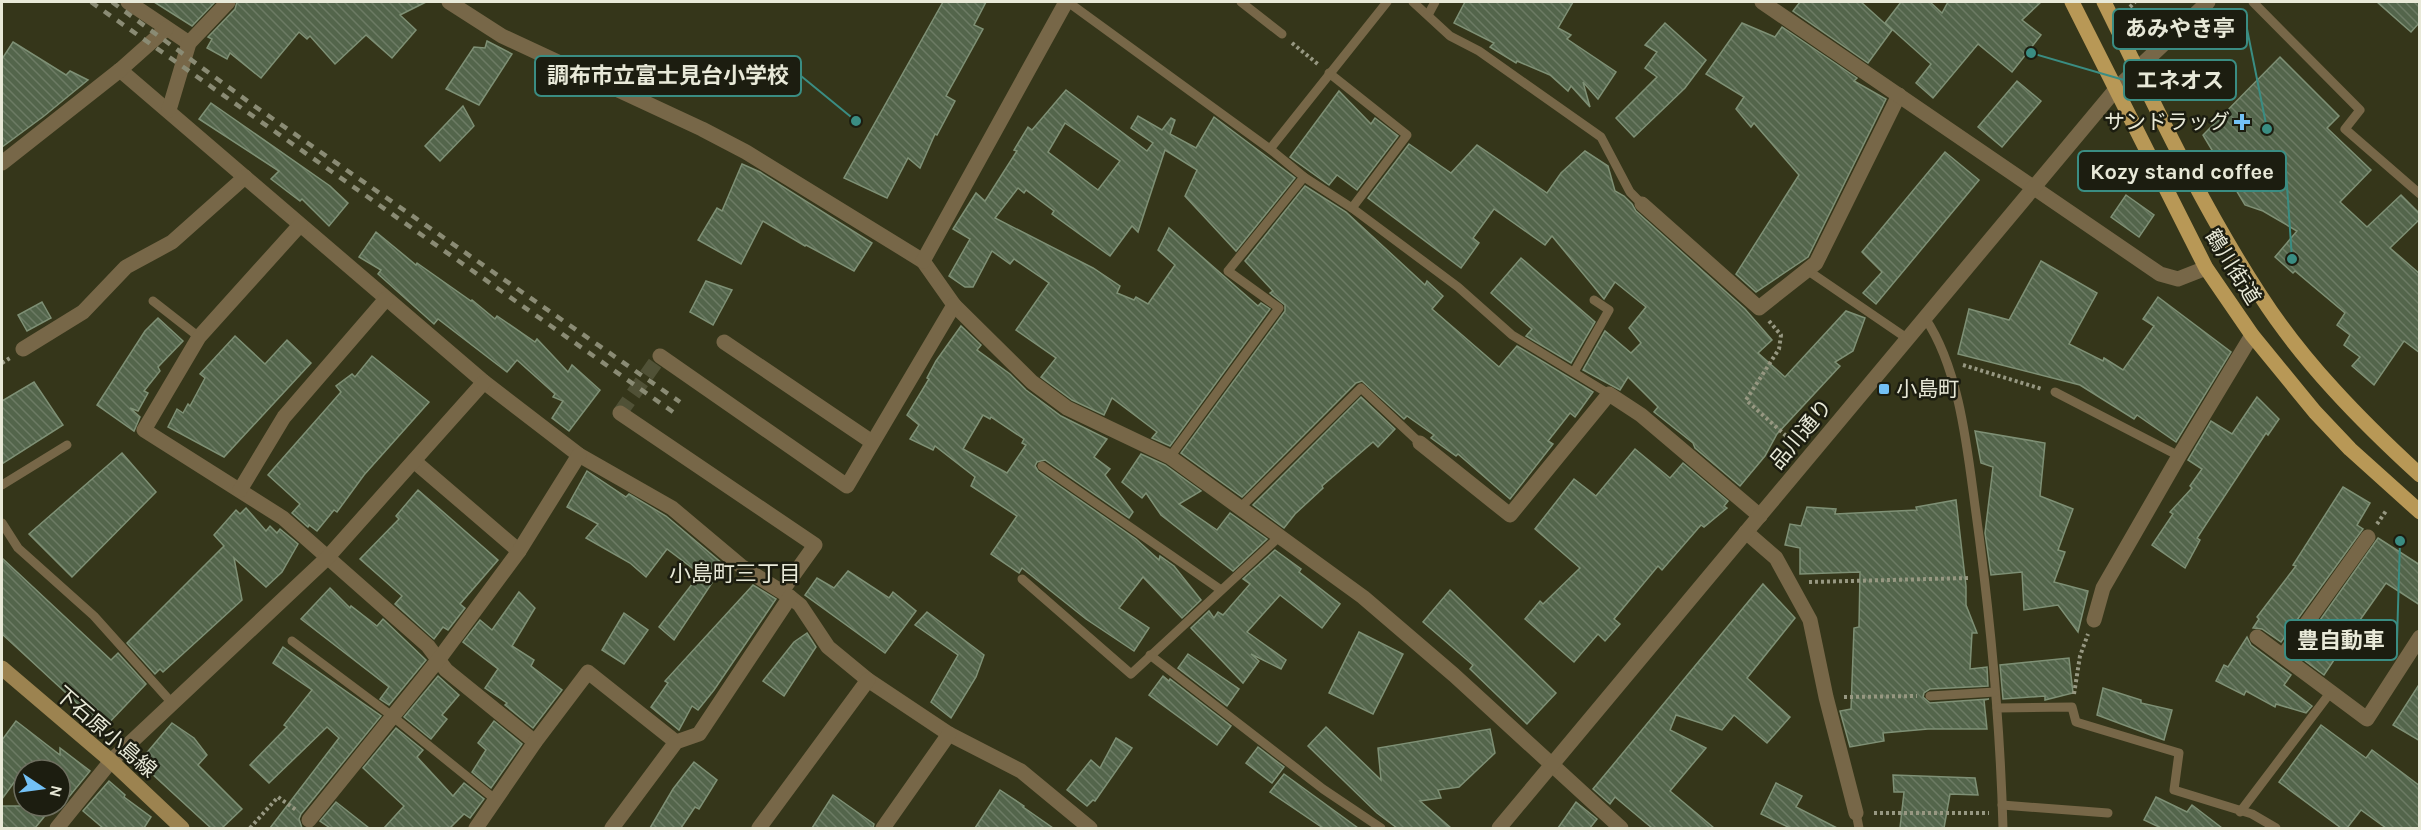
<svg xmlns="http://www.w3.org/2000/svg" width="2421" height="830" font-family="Karla,'Noto Sans JP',sans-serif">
<defs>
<pattern id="building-back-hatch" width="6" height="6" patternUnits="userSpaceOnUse" patternTransform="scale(1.5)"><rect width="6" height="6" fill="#53654b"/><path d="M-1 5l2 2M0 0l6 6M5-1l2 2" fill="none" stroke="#6c7b64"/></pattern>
</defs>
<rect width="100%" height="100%" fill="#35361a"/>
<g fill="url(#building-back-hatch)" stroke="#7e9075" stroke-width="1.5" fill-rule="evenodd">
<path d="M154,2H215L192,26Z"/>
<path d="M237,2H426L400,15L416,30L392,58L366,35L335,64L310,36L307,39L299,32L261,78L230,53L227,59L207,48L212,39L208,37L235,9Z"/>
<path d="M943,2H986L974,25L983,29L946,96L955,101L937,135L935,134L920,168L908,158L887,198L844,178Z"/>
<path d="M1465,2H1573L1558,28L1571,35L1567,39L1616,72L1598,99L1583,82L1590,107L1571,86L1568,91L1550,75L1517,61L1516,63L1490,47L1494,43L1454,23Z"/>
<path d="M1800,2H1861L1892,30L1868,63L1793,11Z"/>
<path d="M1901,2H1930L1942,13L1948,2H2041L2022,20L2041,35L2012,72L1978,44L1933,98L1916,83L1931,64L1885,23Z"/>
<path d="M2377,2H2420V22L2411,32Z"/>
<path d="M1665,23L1706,60L1685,88L1634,137L1616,118L1657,77L1645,68L1657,52L1645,45Z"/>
<path d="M1742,23L1775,37L1782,27L1857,78L1854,81L1886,99L1808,257L1756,292L1736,274L1799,175L1754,123L1751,127L1736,109L1744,97L1706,74Z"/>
<path d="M487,41L512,54L479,105L446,89L474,47L485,48Z"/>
<path d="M13,42L66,75L70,71L88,80L44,116L2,147V59Z"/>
<path d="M2280,57L2339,116L2327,128L2371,170L2340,202L2367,227L2401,195L2420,214V219L2390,248L2420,274V353L2404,341L2374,385L2352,366L2360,357L2344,345L2350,335L2337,325L2345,313L2295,271L2293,273L2275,257L2297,231L2263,211L2245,205L2203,135Z"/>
<path d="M2017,81L2041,101L2002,147L1978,127Z"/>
<path d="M1066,90L1147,151L1153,143L1131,128L1138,116L1162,130L1171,118L1175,120L1170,134L1196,148L1214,117L1295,178L1236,251L1185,196L1197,170L1165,150L1138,232L1132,226L1110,256L1052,214L1054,211L1026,190L1024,193L1018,188L995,218L1093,268L1120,286L1117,293L1134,300L1136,297L1148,304L1175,265L1158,250L1169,228L1258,306L1261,303L1270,309L1170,446L1152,438L1157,432L1112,398L1104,415L1072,400L1041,377L1056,358L1016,330L1049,283L1014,259L1010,264L992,251L973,287H965L949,276L970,239L953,229L976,193L985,201L1017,151L1014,150L1028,127L1032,130ZM1065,123L1120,161L1098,190L1048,152Z"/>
<path d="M1339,91L1371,124L1375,118L1398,136L1357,190L1337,175L1329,185L1290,157Z"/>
<path d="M211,103L330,186L348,203L329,226L302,199L300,201L271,179L279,171L199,119Z"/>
<path d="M463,106L474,126L440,161L425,146Z"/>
<path d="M1409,144L1451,173L1477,145L1547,193L1561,173L1585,151L1608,166L1615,191L1624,196L1632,204L1636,211L1745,309L1772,340L1758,353L1785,377L1846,311L1865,318L1853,351L1835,362L1840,366L1777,434L1765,456L1740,486L1695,448L1693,443L1654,412L1658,407L1628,377L1620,390L1583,370L1605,331L1631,353L1641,343L1629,328L1646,307L1615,282L1604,299L1552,236L1545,245L1494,209L1473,238L1479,243L1461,268L1368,198Z"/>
<path d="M1945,152L1979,180L1876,304L1863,293L1882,272L1862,252Z"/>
<path d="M742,164L760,172L872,243L854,271L806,245L805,246L763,221L741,264L698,240L717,208L722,211Z"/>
<path d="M1305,186L1346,212L1425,285L1427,281L1443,296L1432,309L1499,367L1517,346L1593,392L1575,417L1570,413L1548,441L1553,444L1510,499L1458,454L1456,456L1431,438L1434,435L1407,416L1404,419L1362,381L1356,383L1242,497L1181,453L1285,311V305L1270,293L1273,291L1245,261Z"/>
<path d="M2126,195L2154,215L2139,237L2111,217Z"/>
<path d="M376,232L416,265L417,263L471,301L472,300L495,319L497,316L535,342L537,339L568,372L572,365L600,390L569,431L552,418L563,401L553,397L555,394L517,360L507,372L438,319L434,324L378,274L381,270L359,257Z"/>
<path d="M1521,258L1595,322L1571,363L1526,336L1532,329L1491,293Z"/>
<path d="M2041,261L2097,293L2069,344L2103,361L2104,358L2123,370L2154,326L2143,319L2158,297L2231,352L2176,442L2137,415L2134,419L2080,385L1958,354L1969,309L2009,320Z"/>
<path d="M706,281L732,290L713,325L690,312Z"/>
<path d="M42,302L51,318L27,331L18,315Z"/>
<path d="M158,318L183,341L158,367L160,371L144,391L148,393L138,411L130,408L140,417L134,431L97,405L145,331Z"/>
<path d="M961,326L981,345L977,350L1010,374L1026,390L1061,416L1107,439L1094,457L1110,469L1105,475L1133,512L1129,518L1045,460L1037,462L1035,466L1038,471L1136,539L1159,560L1160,556L1174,566L1201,600L1182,618L1143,577L1119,608L1149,628L1134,651L1086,619L1022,568L1019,573L991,554L1017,516L971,486L975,477L935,446L933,450L910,439L919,425L907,415L929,379L927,378L936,361ZM983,415L990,419L991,417L1024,439L1022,443L1026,445L1007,473L963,449Z"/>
<path d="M235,336L265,364L287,340L311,363L224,457L168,427L177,409L183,413L188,404L190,406L205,378L200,374Z"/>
<path d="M372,356L429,402L364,475L337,512L334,510L317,531L309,525L308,527L292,513L300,504L268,475L341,392L336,386L352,374L355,377Z"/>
<path d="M34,382L63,425L2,464V401Z"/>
<path d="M1361,397L1395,429L1378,447L1373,442L1322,486L1323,488L1295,514L1284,528L1253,505Z"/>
<path d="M2257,397L2279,419L2268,435L2266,433L2197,538L2200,540L2185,568L2152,545L2173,514L2170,512L2192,488L2190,486L2202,469L2188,460L2211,421L2232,434Z"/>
<path d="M1975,431L2045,443L2040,496L2073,509L2058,550L2065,552L2054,582L2088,591L2078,632L2058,605L2024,610L2022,572L1991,575L1985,533L1993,467L1981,463Z"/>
<path d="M1635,449L1670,478L1683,463L1728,501L1724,506L1727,508L1704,527L1701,525L1662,570L1658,566L1614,619L1620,624L1605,641L1598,634L1574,662L1525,619L1540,601L1543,604L1580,568L1535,529L1574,479L1596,496Z"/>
<path d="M122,453L156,492L72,577L29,534Z"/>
<path d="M1141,454L1165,465L1201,491L1179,504L1217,530L1230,513L1267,539L1233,571L1161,515L1146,493L1142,498L1122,482Z"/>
<path d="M587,471L626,497L629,494L666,516L724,565L674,640L659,627L700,574L667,549L646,577L630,563L586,538L598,524L567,507Z"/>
<path d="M2343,487L2370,503L2357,525L2363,529L2281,642L2262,629L2253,628L2259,619L2257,617L2296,566L2293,565Z"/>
<path d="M418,490L498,560L460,604L465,608L448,630L443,627L434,639L395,604L402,596L360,559L399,519L396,516Z"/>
<path d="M1956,500L1966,586V605L1977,633H1972L1970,669L1987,667L1988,686L1930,689L1924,693L1923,697L1930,703L1989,699L1984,700L1987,729H1928L1883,733L1884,741L1850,747L1840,711L1851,709L1854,628L1859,627L1860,572L1800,574V548L1785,545L1790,524L1801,526L1807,507L1836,509L1835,514L1917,510L1916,507Z"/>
<path d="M246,508L266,531L270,526L277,533L280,529L298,544L282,572L266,587L234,558L242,600L163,672L160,669L155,674L127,643L224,546L214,535L236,510L240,514Z"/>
<path d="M2378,538L2420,565V605L2386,583L2343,644L2344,645L2324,675L2296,654Z"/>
<path d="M1275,550L1301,569L1299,572L1340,604L1322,628L1280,595L1247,632L1286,660L1281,669L1251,654L1259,661L1243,683L1191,628L1209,611L1214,618L1218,612L1223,615L1250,584L1243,579Z"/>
<path d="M2,558L111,660L118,653L146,684L104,728L2,634Z"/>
<path d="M848,571L889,598L893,592L916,611L885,653L805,595L817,578L834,588Z"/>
<path d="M1763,584L1795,618L1747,678L1790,717L1767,743L1734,715L1722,730L1676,715L1670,730L1706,748L1670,791L1714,828H1652L1615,797L1610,804L1593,789Z"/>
<path d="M753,585L776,599L714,690L698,710L692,706L679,730L651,707L668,683L665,681Z"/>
<path d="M330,588L350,608L351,606L377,626L383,619L426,660L389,705L380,699L389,687L301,619Z"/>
<path d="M1450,590L1556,693L1527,724L1470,669L1473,665L1423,622Z"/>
<path d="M519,592L535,608L512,646L534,660L531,666L562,690L533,728L505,705L507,703L485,688L498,669L463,642L480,620L492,630Z"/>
<path d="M927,612L984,655L976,677L951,718L931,702L958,655L915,625Z"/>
<path d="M624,613L648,630L624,664L602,650Z"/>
<path d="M1359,632L1403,654L1373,714L1329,693Z"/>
<path d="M807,633L816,647L784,696L763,681L794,642Z"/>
<path d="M2247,637L2251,645L2291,675L2284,685L2312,706L2306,713L2276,704L2275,707L2246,691L2244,695L2216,681L2224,665L2228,667Z"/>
<path d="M283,647L381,716L301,814L299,819L302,828H270L339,738L327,727L269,783L250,765L287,727L284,725L312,690L273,663Z"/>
<path d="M1188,654L1239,689L1227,706L1178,668Z"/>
<path d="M2069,658L2073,693L2045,700V696L2003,699L2000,665Z"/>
<path d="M438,676L459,695L442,715L447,719L431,739L404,717Z"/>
<path d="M1163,676L1169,681L1170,679L1231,726L1217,745L1149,695Z"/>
<path d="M2420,683V741L2393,725Z"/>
<path d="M2103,688L2141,700V703L2172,710L2164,740L2097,715Z"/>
<path d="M16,721L60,755V748L90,771L68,798L60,791V770H23L2,799V740Z"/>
<path d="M494,721L522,744L491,788L472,772L486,750L478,743Z"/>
<path d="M172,723L194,738L207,755L198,765L242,809L222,828H211L139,762Z"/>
<path d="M2321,725L2366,758L2372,750L2420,786V828H2386L2361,810L2347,828H2341L2279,782Z"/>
<path d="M1326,727L1381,780L1378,748L1490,729L1495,753L1459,787L1438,790L1441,798L1420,801L1451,828H1397L1377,813L1308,746Z"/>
<path d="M396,728L423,750L417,757L453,796L464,783L484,799L470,818L464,814L450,828H384L404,806L363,768Z"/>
<path d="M1116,738L1132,748L1095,801L1093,800L1087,806L1067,790L1091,760L1100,768Z"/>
<path d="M1258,747L1284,767L1272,783L1246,763Z"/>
<path d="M694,762L717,780L699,809L695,807L681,828H650L673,789Z"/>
<path d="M1284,774L1358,828H1323L1270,792Z"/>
<path d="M1893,775L1975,778L1978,795L1950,794L1944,828H1900L1904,792H1894Z"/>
<path d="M109,781L125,795L124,797L151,817L144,828H103L83,811Z"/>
<path d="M1776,783L1802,796L1796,807L1837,828H1790L1761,814Z"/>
<path d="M1000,790L1024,806L1023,807L1053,828H975Z"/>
<path d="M833,795L874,824L873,828H812Z"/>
<path d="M2156,797L2187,812L2192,805L2222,828H2161L2144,820Z"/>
<path d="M336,802L369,828H330L320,821Z"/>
<path d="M1576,802L1597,819L1590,828H1558Z"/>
<path d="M2,806H53L35,828H2Z"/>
</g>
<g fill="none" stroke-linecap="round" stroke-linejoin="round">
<path stroke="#505136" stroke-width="15" stroke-dasharray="15 8" stroke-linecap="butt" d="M620,413L660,356"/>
<g stroke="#979882" stroke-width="4" stroke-dasharray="3 3" stroke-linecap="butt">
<path d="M2130,7L2135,2"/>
<path d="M1292,43L1319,65"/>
<path d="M1769,321L1781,335L1779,349L1746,400L1794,443"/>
<path d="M2,363L10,358"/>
<path d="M1963,365L2042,389"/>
<path d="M2377,524L2386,511"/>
<path d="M1809,582L1970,578"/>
<path d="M2074,694L2080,656L2088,634"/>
<path d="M1844,697L1917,696"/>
<path d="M1874,813H1989"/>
<path d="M250,828L278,797L296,810"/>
</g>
<g stroke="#776748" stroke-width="9">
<path d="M1068,2L1270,149L1304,177L1352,208L1458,287L1512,335L1609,394"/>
<path d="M1241,2L1282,34"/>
<path d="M1413,2L1450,36L1479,51L1601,137L1630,192L1642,204"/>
<path d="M2253,2L2360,110L2345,129L2420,194"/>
<path d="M1428,15L1435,2"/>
<path d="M1329,73L1407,135L1352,208"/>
<path d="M1270,149L1387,2"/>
<path d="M1807,270L1908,339"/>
<path d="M153,301L199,337"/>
<path d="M1925,318C1959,368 1967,446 1975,506C1990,613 2000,721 2003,828"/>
<path d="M1574,372L1609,310L1594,300"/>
<path d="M2055,392L2179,456"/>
<path d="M1170,457L1279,308L1228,271L1304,177"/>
<path d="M1042,466L1221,590"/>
<path d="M2,485L67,445"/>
<path d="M1241,507L1361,388L1420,443"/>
<path d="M2,523L18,548L94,616L172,703"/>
<path d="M1022,579L1131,674L1280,536"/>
<path d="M292,641L392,716L496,800"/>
<path d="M1150,655L1323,789L1381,828"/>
<path d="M1930,696L1995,692"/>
<path d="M1997,708L2072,707L2076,722L2179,753L2174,790L2252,814L2276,828"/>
<path d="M2002,805L2108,813"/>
<path d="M2240,812L2330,693"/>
<path d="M1856,813L1859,828"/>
</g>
<g stroke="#776748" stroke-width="15">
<path d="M128,2L189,43"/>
<path d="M449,2L502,36L702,129L746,152L923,261L954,305L1032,382L1067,408L1170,457L1363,597L1454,675L1621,828"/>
<path d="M120,70L484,382L579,455L672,508L741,566L790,597L800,605L828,647L868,680L949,734L1021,771L1090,828"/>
<path d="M169,110L189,43L228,2"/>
<path d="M2,163L120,70L166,29"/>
<path d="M1642,204L1759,308L1816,263L1899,95"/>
<path d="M300,225L199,337L144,430L283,518L428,646L446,670L535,742"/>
<path d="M923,261L1066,2"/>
<path d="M724,342L872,442"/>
<path d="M23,349L83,312L126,267L172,242L245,177"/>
<path d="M660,356L847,486L954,305"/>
<path d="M620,413L815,545L782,591"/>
<path d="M1420,443L1510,515L1609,394L1641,415L1760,516"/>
<path d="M414,461L519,551"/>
<path d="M240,490L284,417L386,299"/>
<path d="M1746,532L1776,558L1810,620L1826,697L1856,813"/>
<path d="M2094,620L2103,588L2179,456L2252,335"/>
<path d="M2257,637L2367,719L2420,637"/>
<path d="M2283,656L2368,537"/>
<path d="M309,820L439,659L519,551L579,455"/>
<path d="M57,828L111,761L327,558L484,382"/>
<path d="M476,828L535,742L588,672L676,742"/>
<path d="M612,828L676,742L699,734L790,597"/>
<path d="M759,828L868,680"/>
<path d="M883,828L949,734"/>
</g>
<g stroke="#776748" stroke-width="15">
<path d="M1762,2L2160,274L2178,279L2206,268"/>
<path d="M1499,828L2116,89L2208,2"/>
</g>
<path stroke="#9c8350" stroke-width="15" d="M2,668L111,761L182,828"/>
<g stroke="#b89856" stroke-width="15">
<path d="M2072,2L2206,268L2252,335L2315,412L2350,449L2420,512"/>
<path d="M2104,2C2153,101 2199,202 2260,295C2303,362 2361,421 2420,475"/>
</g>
<g stroke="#8a8b74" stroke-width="4.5" stroke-dasharray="8 8" stroke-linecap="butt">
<path d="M91,2L673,412"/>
<path d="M112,2L253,105L680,402"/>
</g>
</g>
<g fill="#73c1f6" stroke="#1c1d10" stroke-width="2">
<path d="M2239 113h6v6h6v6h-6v6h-6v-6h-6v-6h6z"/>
<rect x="1878" y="383" width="12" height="12" rx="3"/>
</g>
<g text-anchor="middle" stroke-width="5" stroke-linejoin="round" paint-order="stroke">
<g font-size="21" fill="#e8e9d8" stroke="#1c1d10" text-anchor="end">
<text x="2230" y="129">サンドラッグ</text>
<text x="1896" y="396" text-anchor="start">小島町</text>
</g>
<g font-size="21" fill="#e8e9d8" stroke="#1c1d10">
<text transform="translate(2233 267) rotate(58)" y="7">鶴川街道</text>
<text transform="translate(1801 434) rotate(-50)" y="7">品川通り</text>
<text transform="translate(106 732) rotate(41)" y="7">下石原小島線</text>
</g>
<g font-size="22" fill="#e8e9d8" stroke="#1c1d10">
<text x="735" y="581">小島町三丁目</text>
</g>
</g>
<path fill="none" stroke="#3a8d83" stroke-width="2" d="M2267 129L2247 29M856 121L801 76M2031 53L2124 80M2292 259L2286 171M2400 541L2397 640"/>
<g fill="#3a8d83" stroke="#1c1d10" stroke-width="2">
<circle cx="2267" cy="129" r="6"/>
<circle cx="856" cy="121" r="6"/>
<circle cx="2031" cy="53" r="6"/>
<circle cx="2292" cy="259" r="6"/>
<circle cx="2400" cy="541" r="6"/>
</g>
<g fill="#1c1d10" stroke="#3a8d83" stroke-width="2">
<rect x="2113" y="9" width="134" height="40" rx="6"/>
<rect x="535" y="56" width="266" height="40" rx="6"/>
<rect x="2124" y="60" width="112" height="40" rx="6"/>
<rect x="2078" y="151" width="208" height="40" rx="6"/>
<rect x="2285" y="620" width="112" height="40" rx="6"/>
</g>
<g font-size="22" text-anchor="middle" font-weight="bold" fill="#e8e9d8">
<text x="2180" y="36">あみやき亭</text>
<text x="668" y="83">調布市立富士見台小学校</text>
<text x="2180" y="88">エネオス</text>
<text x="2182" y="179">Kozy stand coffee</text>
<text x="2341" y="648">豊自動車</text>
</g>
<rect width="2421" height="830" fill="none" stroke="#e8e9d8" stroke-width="6"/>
<g transform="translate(42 788) rotate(103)"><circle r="28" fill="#1c1d10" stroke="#6e6f60" stroke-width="1.5"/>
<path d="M0-4.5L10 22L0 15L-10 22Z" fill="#73c1f6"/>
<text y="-9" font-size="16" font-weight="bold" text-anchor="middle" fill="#e8e9d8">N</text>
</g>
</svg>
